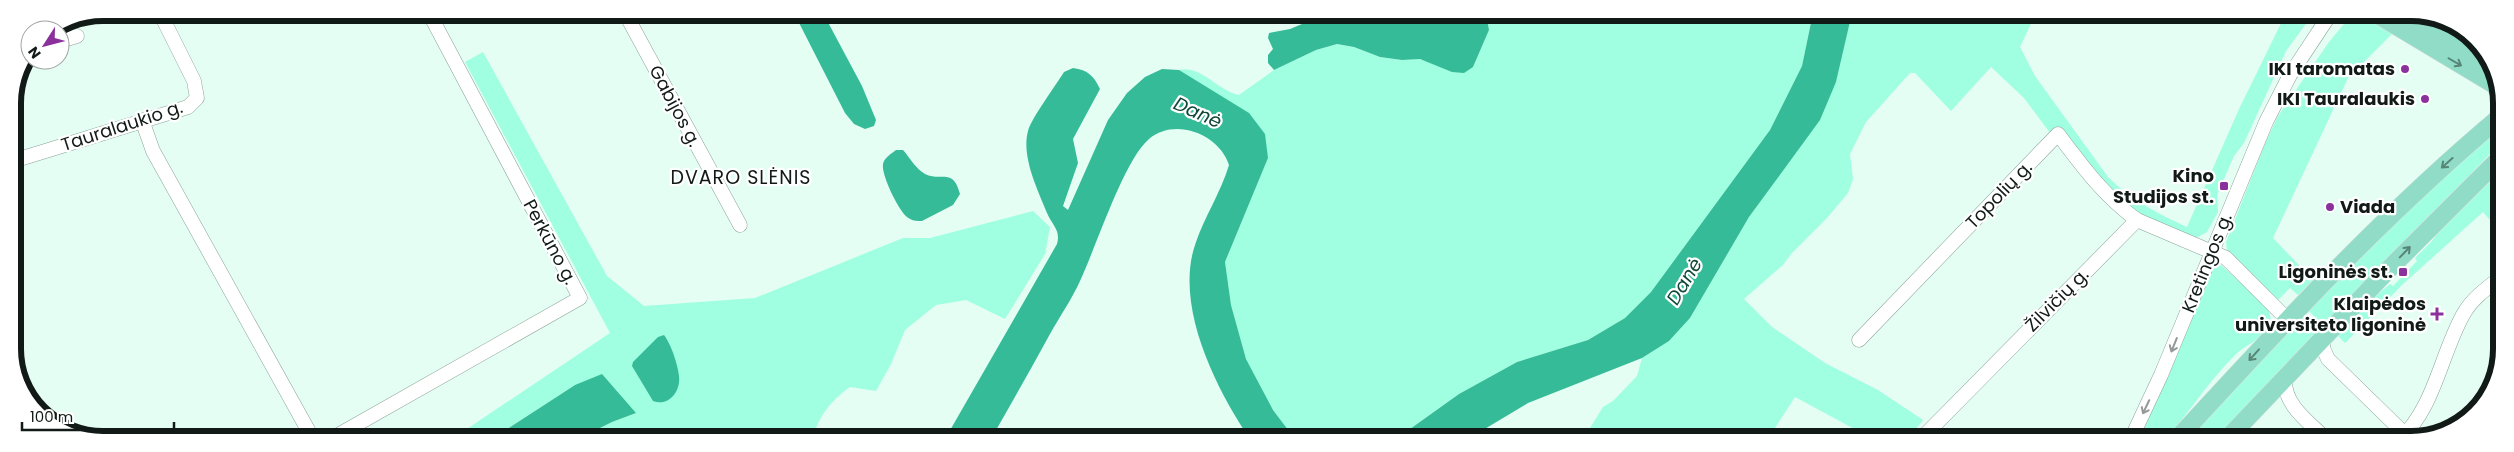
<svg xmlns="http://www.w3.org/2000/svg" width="2514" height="452" font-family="Poppins,sans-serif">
<rect width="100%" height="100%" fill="#e4fef4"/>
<g fill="#a0ffe0">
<path d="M1486,13H1813L1802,66L1770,130L1651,292L1625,318L1588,340L1517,362L1459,394L1396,439H1295L1273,410L1246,359L1231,305L1225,262L1268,158L1179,70C1201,65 1218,91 1239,95L1274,70L1316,50L1337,44L1354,47L1380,57L1402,60L1419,59L1433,63L1473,67L1489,30Z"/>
<path d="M1852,13H2036L2020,47L2035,76L2108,177C2131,200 2158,214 2187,227L2239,109L2286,13H2314L2286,51L2244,143L2234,156L2217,195L2218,212L2207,232L2196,238L2192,249L2138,225L2050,133L2024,98L1991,67L1951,111L1915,73H1910L1866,122L1850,154L1853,179L1848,193L1827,218L1791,254L1783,265L1744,299L1772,327L1825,363L1878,390L1923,420L1908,439H1873L1795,397L1773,431L1771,439H1583L1603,407L1613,401L1637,376L1642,358L1669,341L1690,318L1749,217L1780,174L1836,82Z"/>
<path d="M2353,13L2369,15L2396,30L2348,78L2273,238L2313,280L2298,295L2290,288L2278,300L2231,256L2227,250L2226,242L2266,141L2278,116L2329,42Z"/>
<path d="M483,52L607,276L644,306L755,298L903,238H930L1033,211L1050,227L1045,254L1005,319L966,300L936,305L905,330L891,364L876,391L850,387C831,400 819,416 812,439H578L612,422L636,413L575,385L492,439H452L610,333L465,62Z"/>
<path d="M2500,129V143L2325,328L2308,310L2427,193Z"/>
<path d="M2500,167V225L2497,228L2483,212L2402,285L2345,343L2336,334L2355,313L2390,284L2393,286L2417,261L2415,258L2432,241L2447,219Z"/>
<path d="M2221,265L2266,306C2271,314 2273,323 2266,331C2258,341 2244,346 2235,355C2209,381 2190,411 2166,439H2139L2213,269Z"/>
<path d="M2302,315L2320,333L2219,439H2187Z"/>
</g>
<g fill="#36bb98">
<path d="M794,13H823L862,86L876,120L874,126L865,129L854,124L845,113Z"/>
<path d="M1384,13H1486L1489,30L1473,67L1464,73L1452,72L1420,59L1402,60L1380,57L1354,47L1337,44L1316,50L1274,70L1268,63V55L1273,49L1268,38L1269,33L1290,29L1326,14H1347L1362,18Z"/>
<path d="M1813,13H1852L1836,82L1820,120L1749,217L1690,318L1669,341L1642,358L1528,403L1468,439H1396L1459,394L1517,362L1588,340L1625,318L1651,292L1770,130L1802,66Z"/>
<path d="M1073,68C1088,70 1094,76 1100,89L1073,139L1078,163L1063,206L1068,210L1108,120L1127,93L1145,77L1162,69L1179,70L1249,113L1265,134L1268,158L1225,262L1231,305L1246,359L1273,410L1295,439H1250C1216,389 1173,304 1196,242C1205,216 1221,192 1229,165C1219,134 1175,117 1149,139C1124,160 1096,247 1080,281C1072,299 1060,316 1050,334C1031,369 1011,404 991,439H945L1057,244C1061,230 1052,225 1047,213C1038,190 1021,157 1028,131C1031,119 1056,85 1064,72Z"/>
<path d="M896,150H903C910,158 916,169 925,174C941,182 953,167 960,194L953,205L922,221C916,221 912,221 907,217C899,211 881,175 883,164C884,158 891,154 896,150Z"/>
<path d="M664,335C671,344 678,365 679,376C681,391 669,407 653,401L632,366L633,362L658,337Z"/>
<path d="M602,374L636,413L612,422L578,439H492L575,385Z"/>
</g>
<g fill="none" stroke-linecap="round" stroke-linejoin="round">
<defs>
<g id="minor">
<path d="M625,13L740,225"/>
<path d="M60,41L77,36"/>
<path d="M142,120L153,151L313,439"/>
<path d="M13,161L188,107L197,98L194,81L160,13"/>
<path d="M2324,337L2323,348L2328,359L2410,439"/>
<path d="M1859,340L2058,134C2082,166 2104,196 2137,220"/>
<path d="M2285,378C2283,405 2309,422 2326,439"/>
<path d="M331,439L580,298L429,13"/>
<path d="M1921,439L2137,220L2226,258L2287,319"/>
<path d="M2131,439L2161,375L2266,122L2290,75L2331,13"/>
<path d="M2400,439C2435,407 2441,353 2464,313C2473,298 2487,288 2500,278"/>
</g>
<g id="major">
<path d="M2375,13L2495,85L2500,95"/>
<path d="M2400,13L2489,67"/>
<path d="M2177,439C2280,327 2383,215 2500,117"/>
<path d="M2227,439L2386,272L2500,158"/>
</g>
</defs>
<use href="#minor" stroke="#8ba39a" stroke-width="15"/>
<use href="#major" stroke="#dedfdf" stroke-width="19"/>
<use href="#minor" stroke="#fff" stroke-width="14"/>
<use href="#major" stroke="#91dcc7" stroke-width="18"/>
</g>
<defs><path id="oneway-shaft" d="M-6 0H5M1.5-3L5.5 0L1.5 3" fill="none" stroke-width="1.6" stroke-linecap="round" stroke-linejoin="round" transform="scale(1.25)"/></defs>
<g stroke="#578578">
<use href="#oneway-shaft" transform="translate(2455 62) rotate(30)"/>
<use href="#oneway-shaft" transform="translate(2447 163) rotate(138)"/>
<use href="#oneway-shaft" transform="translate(2405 252) rotate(-46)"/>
<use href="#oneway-shaft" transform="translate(2254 355) rotate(132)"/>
</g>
<g stroke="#949897">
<use href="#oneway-shaft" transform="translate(2174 345) rotate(112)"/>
<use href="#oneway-shaft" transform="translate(2146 407) rotate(115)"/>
</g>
<g fill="#8b319c" stroke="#fff" stroke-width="2">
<circle cx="2405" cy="69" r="5"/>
<circle cx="2425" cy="99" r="5"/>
<rect x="2219" y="181" width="10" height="10" rx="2.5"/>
<circle cx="2330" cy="207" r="5"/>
<rect x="2398" y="267" width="10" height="10" rx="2.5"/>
<path d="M2434.5 306.5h5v5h5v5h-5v5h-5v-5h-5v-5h5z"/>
</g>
<g text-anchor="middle" stroke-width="4.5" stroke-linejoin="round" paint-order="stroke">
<g font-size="18" font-weight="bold" fill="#111a17" stroke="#fff" text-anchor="end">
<text x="2395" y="75">IKI taromatas</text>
<text x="2415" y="105">IKI Tauralaukis</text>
<text x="2214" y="182">Kino<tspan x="2214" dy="21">Studijos st.</tspan></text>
<text x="2340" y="213" text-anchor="start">Viada</text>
<text x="2393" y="278">Ligoninės st.</text>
<text x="2426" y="310">Klaipėdos<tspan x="2426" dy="21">universiteto ligoninė</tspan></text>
</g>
<g font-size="18" fill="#111a17" stroke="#fff">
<text transform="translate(675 106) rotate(62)" y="6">Gabijos g.</text>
<text transform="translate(122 126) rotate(-18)" y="6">Tauralaukio g.</text>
<text transform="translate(1999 195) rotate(-46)" y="6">Topolių g.</text>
<text transform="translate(550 242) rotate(62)" y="6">Perkūno g.</text>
<text transform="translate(2207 263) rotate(-68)" y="6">Kretingos g.</text>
<text transform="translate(2057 300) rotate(-45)" y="6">Žilvičių g.</text>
</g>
<g font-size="19" font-style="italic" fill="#114839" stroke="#fff">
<text transform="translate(1198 112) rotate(24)" y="7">Danė</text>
<text transform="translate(1684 281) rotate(-59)" y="7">Danė</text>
</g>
<g font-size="19" letter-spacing="1" fill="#111a17" stroke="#fff">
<text x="741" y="184">DVARO SLĖNIS</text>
</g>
</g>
<path d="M0 0H2514V452H0ZM103 21H2411A82 82 0 0 1 2493 103V349A82 82 0 0 1 2411 431H103A82 82 0 0 1 21 349V103A82 82 0 0 1 103 21Z" fill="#fff" fill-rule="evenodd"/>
<path fill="none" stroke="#111a17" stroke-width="6" d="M103 21H2411A82 82 0 0 1 2493 103V349A82 82 0 0 1 2411 431H103A82 82 0 0 1 21 349V103A82 82 0 0 1 103 21Z"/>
<g transform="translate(45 45) rotate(234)"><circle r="24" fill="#ffffff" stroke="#a0a3a2"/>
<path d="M0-4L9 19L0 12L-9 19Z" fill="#8b319c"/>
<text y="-8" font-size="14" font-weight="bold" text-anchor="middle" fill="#111a17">N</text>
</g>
<path d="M22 422v8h152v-8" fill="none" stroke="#111a17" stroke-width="2.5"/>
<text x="30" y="422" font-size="15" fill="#111a17" stroke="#ffffff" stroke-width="4" paint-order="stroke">100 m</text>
</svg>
